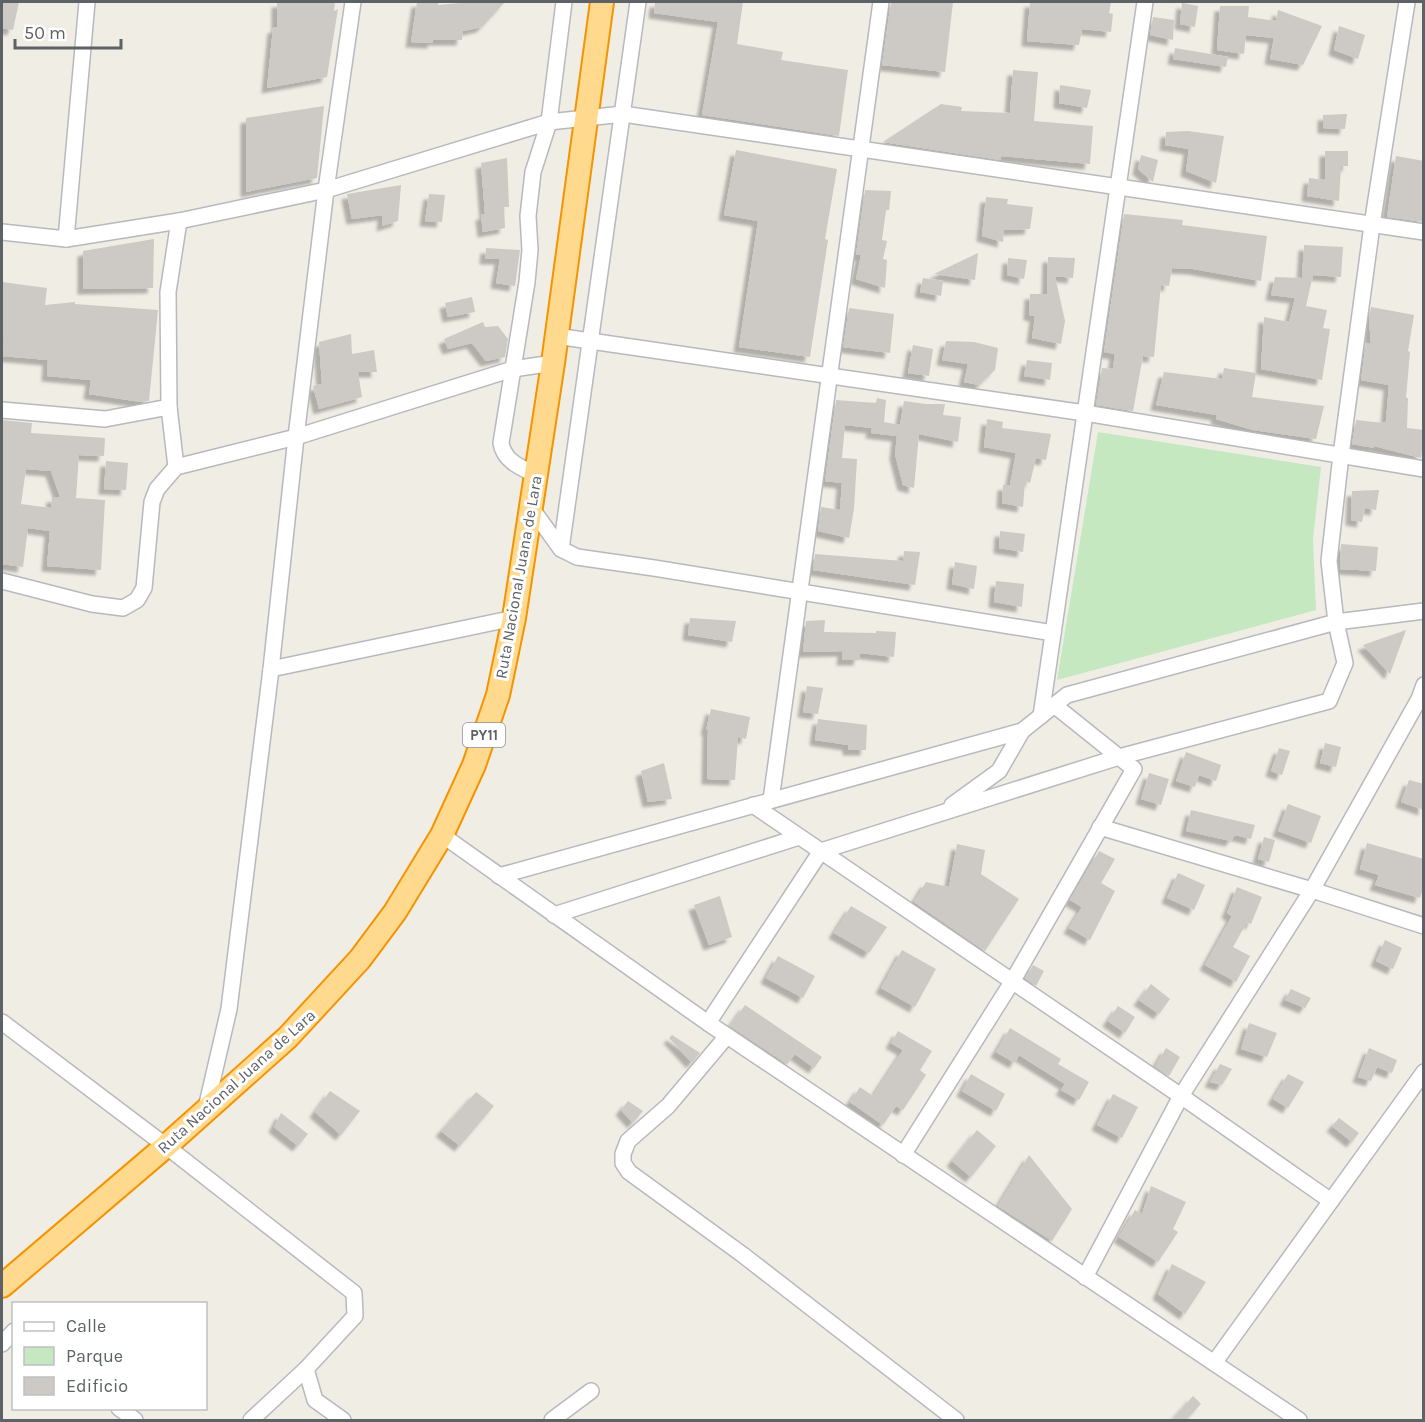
<svg xmlns="http://www.w3.org/2000/svg" width="1425" height="1422" font-family="Karla,sans-serif">
<defs>
<filter id="shadow"><feDropShadow dx="-5.5" dy="5.5" stdDeviation="1.5" flood-color="#0004"/></filter>
</defs>
<rect width="100%" height="100%" fill="#f0ede5"/>
<path fill="#c5e8c1" d="M1098,432L1321,467L1313,539L1316,610L1057,680Z"/>
<g fill="#cdc9c4" fill-rule="evenodd" filter="url(#shadow)">
<path d="M2,2H19L13,30L2,28Z"/>
<path d="M277,2H335L334,11L338,9L327,77L267,88L273,28L277,27Z"/>
<path d="M417,2H439L438,5L472,2H505L482,27L463,31L462,40H433V43L411,42Z"/>
<path d="M655,2H743L737,44L783,52L781,60L848,70L839,136L702,115L718,22L654,13Z"/>
<path d="M891,2H953L945,72L882,65Z"/>
<path d="M1030,2L1087,3V2H1111L1109,13L1113,14L1111,32L1082,29L1079,45L1027,41Z"/>
<path d="M1182,3L1198,6L1195,27L1180,24Z"/>
<path d="M1220,6H1249L1248,17L1276,21L1278,10L1322,26L1303,65L1270,59L1274,38L1246,35L1244,54L1217,50Z"/>
<path d="M1153,17L1174,20L1173,40L1150,35Z"/>
<path d="M1339,26L1365,35L1358,59L1334,50Z"/>
<path d="M1175,48L1228,57L1226,67L1173,59Z"/>
<path d="M1013,70L1038,72L1034,121L1093,126L1090,164L1001,156L1000,160L883,142L941,104L962,107L961,111L1010,113Z"/>
<path d="M1060,85L1091,90L1087,108L1059,103Z"/>
<path d="M324,106L317,178L246,192V118Z"/>
<path d="M1347,114L1345,129L1323,128V115Z"/>
<path d="M1188,131L1224,136L1216,183L1186,171L1189,149L1165,145L1166,132Z"/>
<path d="M736,150L837,169L825,239L828,240L810,357L739,347L758,221L724,215Z"/>
<path d="M1325,151H1348V166H1341L1339,201L1307,196L1309,178L1325,180Z"/>
<path d="M1141,155L1158,160L1153,182L1138,169Z"/>
<path d="M1396,156L1424,161V222L1387,217Z"/>
<path d="M507,158L509,207H504L505,228L483,232L481,215L485,214L481,163Z"/>
<path d="M401,185L398,221L382,226L383,215L352,219L347,194Z"/>
<path d="M865,190L891,191L889,210H886L882,240L887,241L883,259L887,260L885,288L856,279L861,255H856Z"/>
<path d="M429,194L445,195L442,222L425,221Z"/>
<path d="M986,197L1008,199L1007,204L1033,207L1030,229L1004,230L1003,242L982,236Z"/>
<path d="M1124,214L1183,220L1182,225L1267,236L1261,281L1193,269L1172,268L1169,286L1161,285L1154,357L1143,356L1133,411L1096,405L1102,368L1113,369L1115,354L1104,352Z"/>
<path d="M154,239L153,288L83,289V251Z"/>
<path d="M1304,245L1343,247L1341,277L1313,275L1306,306L1327,310L1323,328L1330,329L1322,380L1261,369L1264,317L1289,322L1295,298L1271,295L1275,277L1302,278Z"/>
<path d="M486,248L520,250L515,286L496,283L500,259H485Z"/>
<path d="M978,253L975,280L934,274Z"/>
<path d="M1048,257L1075,258L1073,278L1055,276L1065,321L1061,344L1032,338L1035,316L1029,315L1030,294H1047Z"/>
<path d="M1008,258L1027,260L1024,279L1007,275Z"/>
<path d="M923,278L943,281L941,296L920,292Z"/>
<path d="M2,282L47,288L45,305L75,302V304L158,310L149,401L141,402L89,394L91,380L47,376L48,360L2,356L4,337H2Z"/>
<path d="M472,297L475,312L448,317L445,303Z"/>
<path d="M1371,307L1414,315L1408,351L1410,352L1406,398H1408L1407,428L1424,430L1421,458L1374,446V448L1352,444L1356,420L1384,423L1386,421L1389,385L1361,380L1366,343L1371,344L1369,319Z"/>
<path d="M849,308L894,314L890,353L843,347Z"/>
<path d="M483,322L485,327L498,326L508,339L505,357L486,361L472,343L448,349L444,339Z"/>
<path d="M351,334L352,354L374,350L377,372H358L362,397L319,409L313,386L322,384L319,342Z"/>
<path d="M946,341L974,342L998,348L995,370L979,385L964,382L968,364L942,360Z"/>
<path d="M913,345L933,349L929,376L908,373Z"/>
<path d="M1027,360L1052,363L1050,380L1024,376Z"/>
<path d="M1224,368L1256,373L1252,397L1324,406L1316,439L1253,430L1216,419L1217,415L1156,405L1164,372L1222,379Z"/>
<path d="M877,398L886,400L884,422L900,425L904,401L926,404H945L943,415L961,417L958,442L919,434L914,488L903,485L895,454L897,436L871,433L872,428L845,425L842,458L857,459L854,509L849,538L818,531L821,507L840,510L842,483L825,481L836,400L876,403Z"/>
<path d="M987,419L1003,422L1002,428L1051,434L1046,460L1036,458L1030,483L1025,481L1023,507L1002,503L1003,485H1010L1016,453L984,447Z"/>
<path d="M2,420L32,423L31,433L105,438L104,456L79,455L76,498L105,500L101,570L47,566L50,531L28,528L23,567L2,564ZM26,469L51,471L60,497H52L51,508L21,504Z"/>
<path d="M106,461L128,463L126,490L104,489Z"/>
<path d="M1379,490L1376,510L1365,508L1362,522L1351,520L1352,491Z"/>
<path d="M1000,531L1025,534L1023,552L999,548Z"/>
<path d="M1341,544L1378,547L1376,571L1340,569Z"/>
<path d="M904,551L920,552L915,585L813,570L815,554L903,561Z"/>
<path d="M955,562L977,566L974,589L952,584Z"/>
<path d="M996,581L1024,584L1022,607L994,602Z"/>
<path d="M690,618L736,621L732,642L688,635Z"/>
<path d="M825,620L824,632L876,633V631L896,632L894,657L860,653L859,660H842L843,651L803,652L806,621Z"/>
<path d="M1406,630L1390,674L1363,645Z"/>
<path d="M807,686L823,688L818,714L803,712Z"/>
<path d="M711,709L750,717L746,739L738,737L735,780L707,779L708,730H706Z"/>
<path d="M818,719L867,725L866,750H848V745L815,740Z"/>
<path d="M1325,743L1341,747L1336,767L1320,763Z"/>
<path d="M1279,748L1290,751L1282,775L1271,771Z"/>
<path d="M1186,752L1221,765L1216,781L1199,775L1195,787L1176,781Z"/>
<path d="M664,763L672,799L648,802L641,771Z"/>
<path d="M1149,773L1169,779L1161,805L1141,799Z"/>
<path d="M1409,780L1424,784V810L1401,802Z"/>
<path d="M1288,804L1321,816L1311,843L1278,831Z"/>
<path d="M1191,810L1255,825L1251,839L1235,835L1231,841L1186,831Z"/>
<path d="M1264,837L1275,840L1269,862L1258,859Z"/>
<path d="M1367,843L1424,859V885L1420,898L1375,885L1379,875L1360,869Z"/>
<path d="M957,844L985,850L981,874L1019,899L985,951L914,902L926,882L949,887Z"/>
<path d="M1099,851L1115,859L1101,883L1115,891L1090,940L1069,928L1082,907L1070,900Z"/>
<path d="M1178,873L1205,885L1194,910L1167,898Z"/>
<path d="M1237,887L1262,897L1251,924L1247,922L1233,947L1250,956L1236,982L1205,965L1232,916L1227,913Z"/>
<path d="M720,896L732,937L709,945L694,905Z"/>
<path d="M851,906L887,927L869,953L834,933Z"/>
<path d="M1385,940L1402,948L1393,969L1376,961Z"/>
<path d="M902,950L936,969L915,1007L881,988Z"/>
<path d="M778,956L815,976L803,998L766,978Z"/>
<path d="M1033,965L1044,971L1036,986L1025,978Z"/>
<path d="M1151,984L1170,999L1159,1014L1139,1000Z"/>
<path d="M1291,989L1311,998L1305,1008L1285,1000Z"/>
<path d="M745,1005L822,1057L814,1068L795,1054L787,1064L730,1026Z"/>
<path d="M1118,1006L1135,1017L1125,1033L1108,1021Z"/>
<path d="M1249,1023L1277,1033L1267,1057L1241,1049Z"/>
<path d="M1010,1028L1061,1059L1058,1064L1089,1082L1079,1100L1061,1090L1065,1084L1019,1055L1015,1063L996,1052Z"/>
<path d="M898,1031L932,1051L920,1070L926,1075L903,1110L896,1106L883,1125L850,1102L860,1087L873,1096L903,1050L891,1043Z"/>
<path d="M672,1035L700,1053L692,1063L669,1038Z"/>
<path d="M1166,1048L1180,1057L1169,1076L1155,1067Z"/>
<path d="M1369,1048L1397,1060L1392,1073L1377,1067L1371,1081L1358,1077Z"/>
<path d="M1220,1064L1232,1069L1222,1085L1210,1082Z"/>
<path d="M971,1074L1005,1094L996,1111L962,1091Z"/>
<path d="M1288,1074L1304,1082L1288,1108L1273,1099Z"/>
<path d="M330,1091L360,1111L341,1135L315,1112Z"/>
<path d="M476,1092L494,1106L460,1146L441,1131Z"/>
<path d="M1113,1094L1138,1107L1122,1138L1097,1125Z"/>
<path d="M628,1101L643,1111L633,1123L621,1110Z"/>
<path d="M281,1113L308,1134L298,1146L274,1127Z"/>
<path d="M1339,1118L1359,1133L1352,1142L1332,1126Z"/>
<path d="M977,1130L996,1146L971,1177L952,1161Z"/>
<path d="M1029,1155L1072,1209L1052,1241L998,1206Z"/>
<path d="M1151,1186L1186,1202L1173,1229L1178,1232L1158,1262L1119,1237L1135,1210L1142,1214Z"/>
<path d="M1172,1264L1206,1282L1185,1314L1158,1294Z"/>
<path d="M1193,1396L1201,1404L1186,1420H1172Z"/>
</g>
<g fill="none" stroke-linecap="round" stroke-linejoin="round">
<defs>
<g id="minor">
<path d="M2,232L66,239L179,221L326,190L549,122L623,114L1424,232"/>
<path d="M66,239L87,2"/>
<path d="M556,336L1085,413L1424,469"/>
<path d="M2,410L105,419L169,407"/>
<path d="M176,467L169,407L168,292L179,221"/>
<path d="M536,475C520,467 504,461 501,443L527,282L530,250L528,216L533,172L549,122L564,2"/>
<path d="M532,509L561,549L577,557L654,568L1053,633"/>
<path d="M561,549L638,2"/>
<path d="M2,581L92,604L123,608L137,600L144,588L152,502L157,489L176,467L296,437L513,369L553,363"/>
<path d="M271,669L514,618"/>
<path d="M1041,716L1145,2"/>
<path d="M771,800L881,2"/>
<path d="M753,805L1181,1096L1331,1201"/>
<path d="M952,805L999,771L1022,731"/>
<path d="M1100,827L1312,890L1424,926"/>
<path d="M442,835L708,1023L1299,1420"/>
<path d="M499,876L1022,731L1067,695L1336,622L1424,611"/>
<path d="M554,915L799,837"/>
<path d="M2,1022L166,1146L354,1293L355,1316L306,1369L315,1400L343,1420"/>
<path d="M708,1023L821,851L1119,757L1329,701L1345,663L1336,622L1329,561L1341,455L1372,225L1407,2"/>
<path d="M727,1036L668,1106L628,1141L623,1154V1163L629,1172L743,1255L956,1420"/>
<path d="M206,1108L229,1009L271,669L296,437L326,190L353,2"/>
<path d="M903,1155L1012,982L1134,769L1054,705"/>
<path d="M1085,1277L1181,1096L1312,890L1419,699L1424,685"/>
<path d="M2,1344L14,1331"/>
<path d="M1214,1363L1424,1072"/>
<path d="M119,1408L135,1420"/>
<path d="M251,1420L306,1369"/>
<path d="M552,1420L591,1391"/>
</g>
<path id="highway" d="M2,1286L166,1146L288,1037L360,959L395,912L442,835L474,765L498,695L514,618L553,363L602,2"/>
</defs>
<use href="#minor" stroke="#b6b9bd" stroke-width="18"/>
<use href="#highway" stroke="#f59400" stroke-width="26"/>
<use href="#minor" stroke="#fff" stroke-width="15"/>
<use href="#highway" stroke="#ffd98d" stroke-width="22"/>
</g>
<g text-anchor="middle" stroke-width="6" stroke-linejoin="round" paint-order="stroke">
<rect fill="#fff" stroke="#8e9194" stroke-width="1.5" x="463" y="723" width="42" height="24" rx="4.5"/>
<g font-size="15" font-weight="bold" fill="#5d6266">
<text x="484" y="740">PY11</text>
</g>
<g font-size="16" fill="#5d6266" stroke="#fff">
<text transform="translate(518 577) rotate(-80)" y="6">Ruta Nacional Juana de Lara</text>
<text transform="translate(236 1081) rotate(-42)" y="6">Ruta Nacional Juana de Lara</text>
</g>
</g>
<rect width="1425" height="1422" fill="none" stroke="#5d6266" stroke-width="6"/>
<rect x="12" y="1302" width="195" height="108" fill="#ffffff" stroke="#bec0c2" stroke-width="1.5"/>
<rect x="24" y="1322" width="30" height="9" fill="#ffffff" stroke="#bec0c2" stroke-width="1.5"/>
<text x="66" y="1332" font-size="18" fill="#5d6266">Calle</text>
<rect x="24" y="1347" width="30" height="18" fill="#c5e8c1" stroke="#bec0c2" stroke-width="1.5"/>
<text x="66" y="1362" font-size="18" fill="#5d6266">Parque</text>
<rect x="24" y="1377" width="30" height="18" fill="#cdc9c4" stroke="#bec0c2" stroke-width="1.5"/>
<text x="66" y="1392" font-size="18" fill="#5d6266">Edificio</text>
<path d="M15 39v9h106v-9" fill="none" stroke="#5d6266" stroke-width="3"/>
<text x="24" y="39" font-size="18" fill="#5d6266" stroke="#ffffff" stroke-width="4.5" paint-order="stroke">50 m</text>
</svg>
